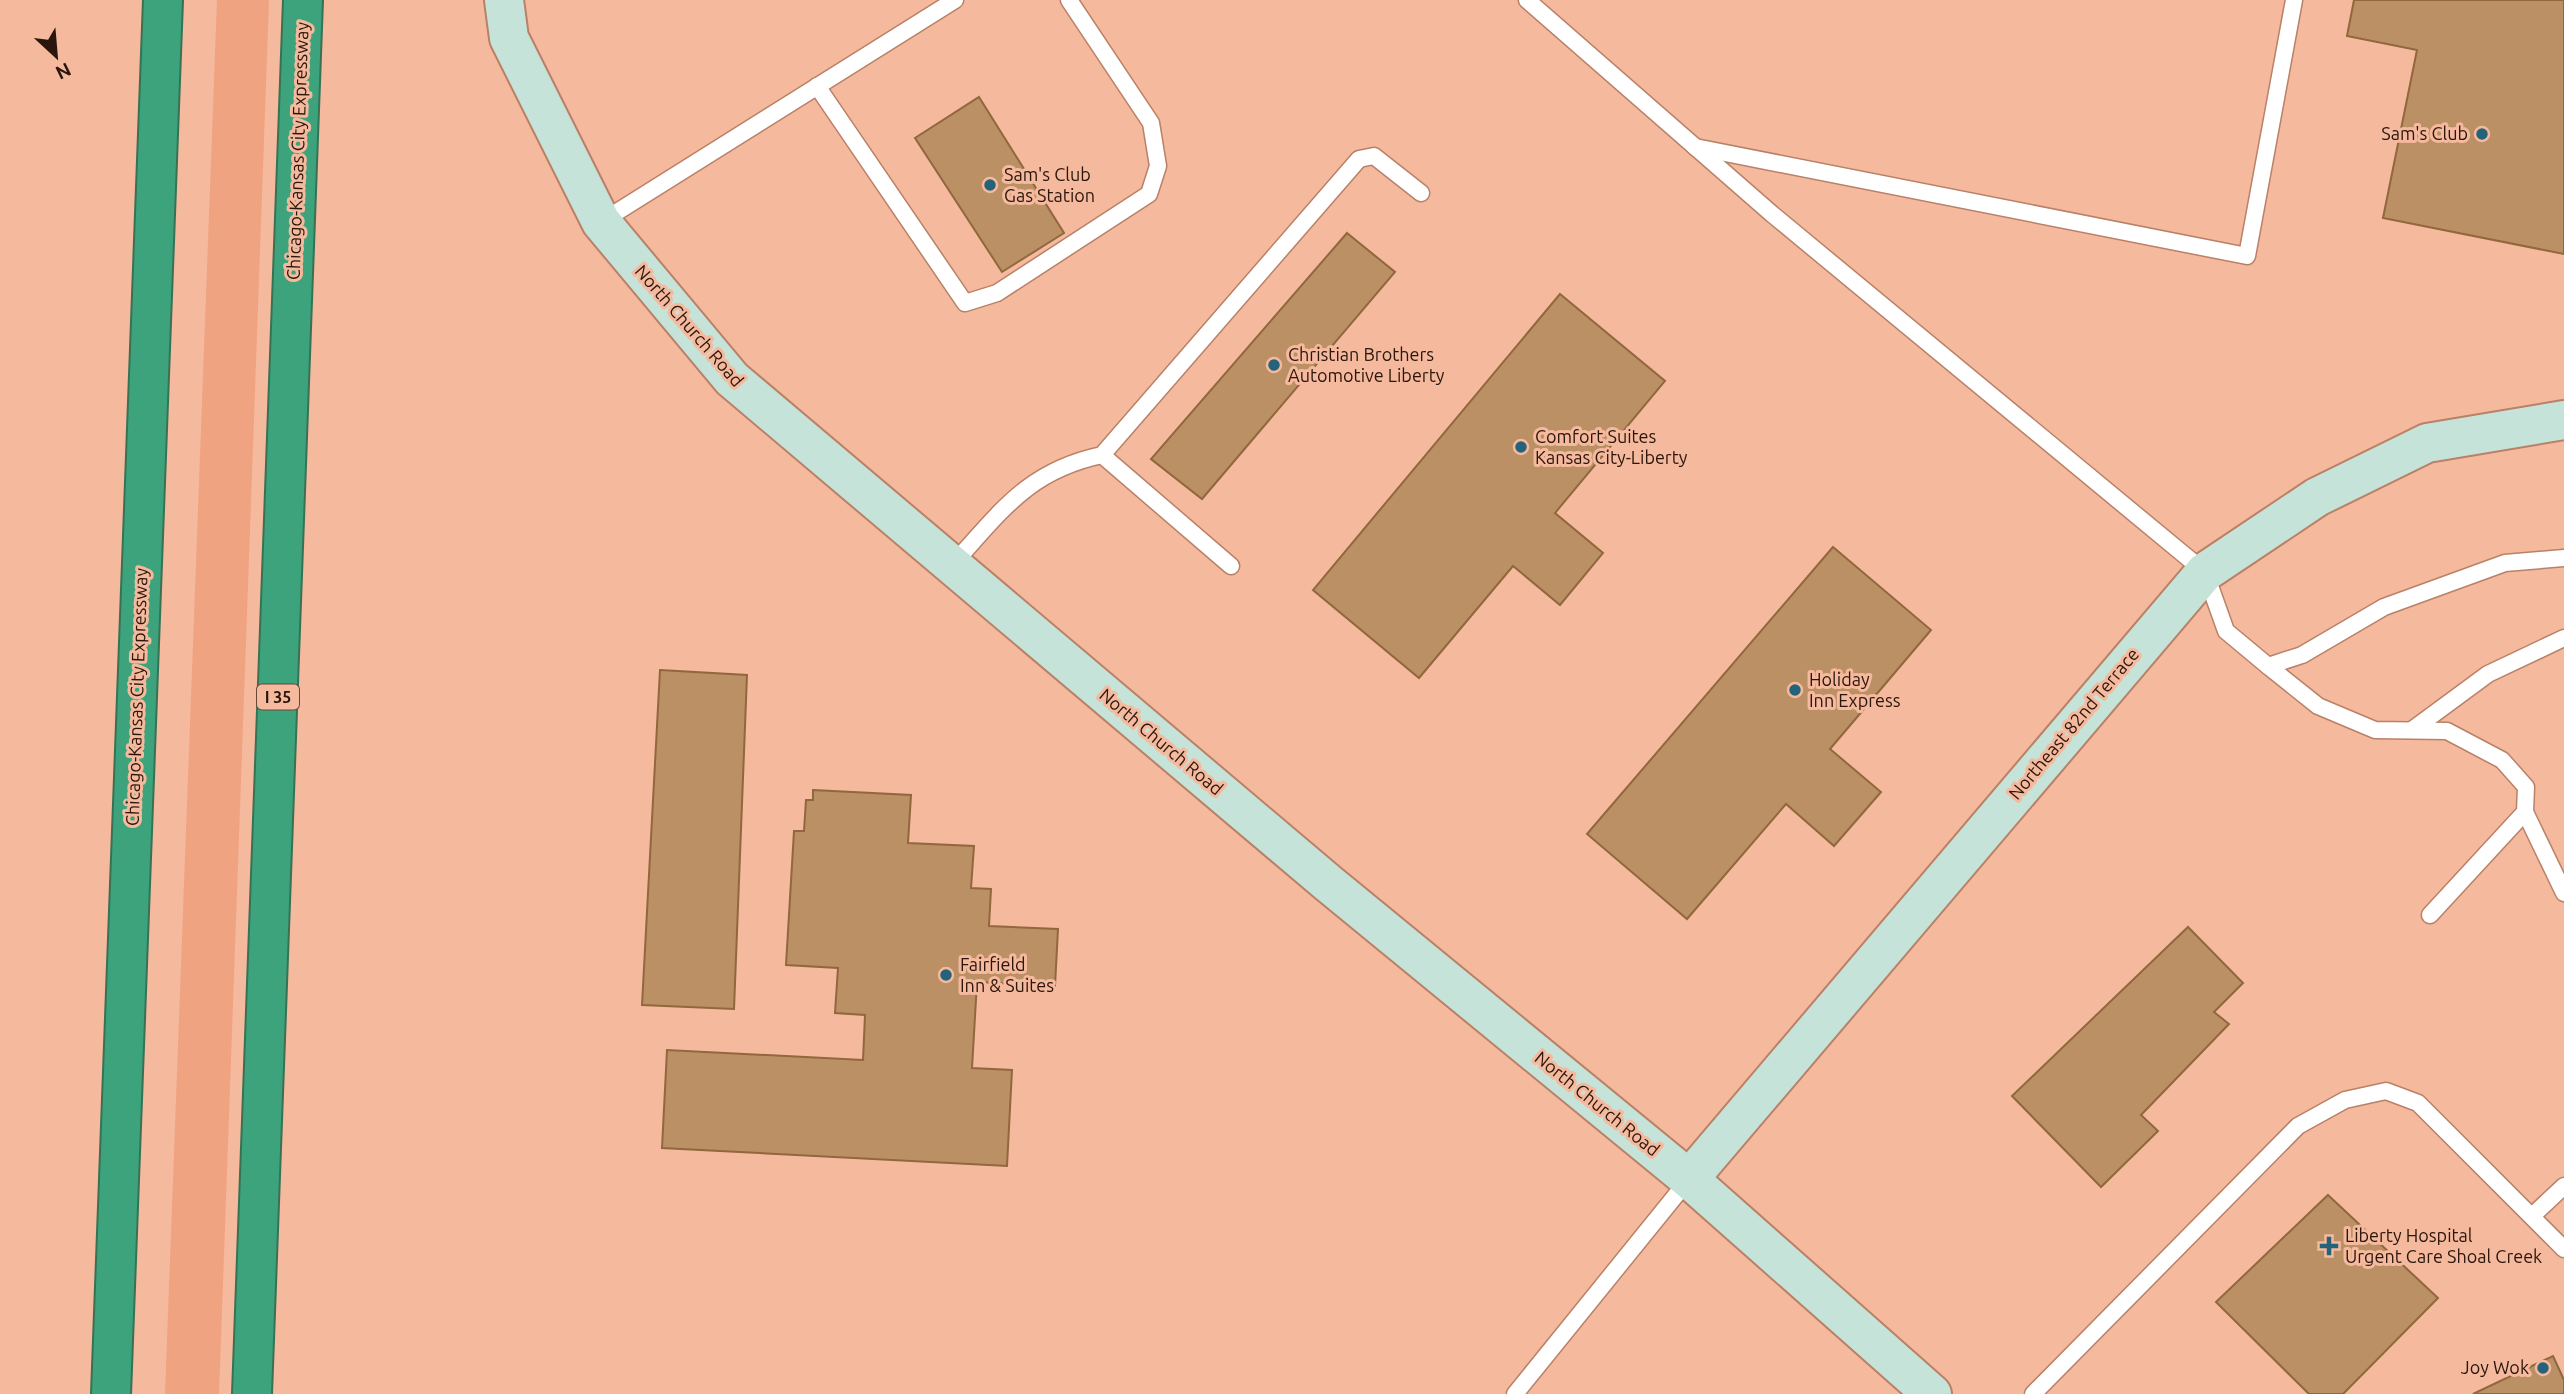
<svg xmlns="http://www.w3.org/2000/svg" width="2564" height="1394" font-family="Ubuntu,sans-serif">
<rect width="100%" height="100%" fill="#f5b99e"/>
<path fill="#f0a380" d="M217,0H269L219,1394H165Z"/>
<g fill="#bc9065" stroke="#91673d" stroke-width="2">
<path d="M2354,0H2564V254L2383,218L2417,50L2347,36Z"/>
<path d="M979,97L1064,233L1002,272L915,138Z"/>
<path d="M1347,233L1395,272L1202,499L1151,459Z"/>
<path d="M1560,294L1665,381L1555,513L1603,553L1560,605L1513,566L1419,678L1313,590Z"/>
<path d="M1833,547L1931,630L1830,749L1881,792L1834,846L1786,804L1687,919L1587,834Z"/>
<path d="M660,670L747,675L734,1009L642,1005Z"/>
<path d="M813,790L911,795L908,843L974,846L971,888L991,889L989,926L1058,929L1055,986L977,982L972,1068L1012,1070L1007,1166L662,1148L667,1050L863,1060L865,1015L835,1013L838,968L786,965L794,831H804L806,800H813Z"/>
<path d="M2188,927L2243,983L2214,1012L2229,1024L2141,1115L2158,1131L2101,1187L2012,1096Z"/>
<path d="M2328,1195L2438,1298L2343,1394H2309L2216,1302Z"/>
<path d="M2553,1356L2564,1380V1394H2473Z"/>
</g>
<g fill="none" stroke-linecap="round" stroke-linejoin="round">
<defs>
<g id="lane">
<path d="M1527,0L1772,214L2205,572L2226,631L2268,666L2302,655L2384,607L2505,563L2564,558"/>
<path d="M817,86L965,303L997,293L1149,194L1158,166L1151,123L1069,0"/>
<path d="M1695,147L2247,256L2294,0"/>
<path d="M601,222L955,0"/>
<path d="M1102,455L1231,566"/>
<path d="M952,565C1001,512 1027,471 1102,455L1359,159L1374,156L1421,193"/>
<path d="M2268,666L2318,706L2375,730L2447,731L2502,760L2526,787L2525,812L2430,915"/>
<path d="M2412,730L2488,674L2564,638"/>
<path d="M2525,812L2564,893"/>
<path d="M2532,1216L2564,1186"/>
<path d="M1515,1394L1689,1179"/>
<path d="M2033,1394L2298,1126L2345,1100L2386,1091L2418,1103L2564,1249"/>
</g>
<g id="secondary">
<path d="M504,0L509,38L601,222L732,379L1328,883L1689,1179L1932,1394"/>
<path d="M1689,1179L2205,572L2317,497L2427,443L2564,420"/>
</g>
<g id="highway">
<path d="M111,1394L163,0"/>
<path d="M252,1394L303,0"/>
</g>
</defs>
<use href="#lane" stroke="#b98167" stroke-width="19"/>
<use href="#secondary" stroke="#b98167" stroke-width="42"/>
<use href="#highway" stroke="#377255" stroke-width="42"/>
<use href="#lane" stroke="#fff" stroke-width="16"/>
<use href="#secondary" stroke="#c5e3d8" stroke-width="38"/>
<use href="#highway" stroke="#3da37d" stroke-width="38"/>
</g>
<g fill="#246379" stroke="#f5b99e" stroke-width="2.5">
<circle cx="2482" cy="134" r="7"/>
<circle cx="990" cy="185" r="7"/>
<circle cx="1274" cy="365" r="7"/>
<circle cx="1521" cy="447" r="7"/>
<circle cx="1795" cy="690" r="7"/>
<circle cx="946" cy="975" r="7"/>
<path d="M2325.5 1235.5h7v7h7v7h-7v7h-7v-7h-7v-7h7z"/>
<circle cx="2543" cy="1368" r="7"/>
</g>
<g text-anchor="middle" stroke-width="6" stroke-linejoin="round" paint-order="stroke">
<rect fill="#f5b99e" stroke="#684738" stroke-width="2" x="257" y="684.5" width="42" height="25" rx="5"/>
<g font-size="16" font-weight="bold" fill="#2b160c">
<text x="278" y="703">I 35</text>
</g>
<g font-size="18" fill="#2b160c" stroke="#f5b99e" text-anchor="start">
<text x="2468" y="140" text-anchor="end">Sam's Club</text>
<text x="1004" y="181">Sam's Club<tspan x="1004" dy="21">Gas Station</tspan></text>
<text x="1288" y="361">Christian Brothers<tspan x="1288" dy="21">Automotive Liberty</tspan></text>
<text x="1535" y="443">Comfort Suites<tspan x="1535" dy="21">Kansas City-Liberty</tspan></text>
<text x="1809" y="686">Holiday<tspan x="1809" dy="21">Inn Express</tspan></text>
<text x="960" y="971">Fairfield<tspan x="960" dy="21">Inn &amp; Suites</tspan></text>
<text x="2345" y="1242">Liberty Hospital<tspan x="2345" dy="21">Urgent Care Shoal Creek</tspan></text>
<text x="2529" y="1374" text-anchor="end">Joy Wok</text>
</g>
<g font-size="18" fill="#2b160c" stroke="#f5b99e">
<text transform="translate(298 151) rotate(-88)" y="6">Chicago-Kansas City Expressway</text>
<text transform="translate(689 326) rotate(49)" y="6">North Church Road</text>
<text transform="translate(137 697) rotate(-88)" y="6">Chicago-Kansas City Expressway</text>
<text transform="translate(2074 724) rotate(-50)" y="6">Northeast 82nd Terrace</text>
<text transform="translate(1161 742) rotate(40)" y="6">North Church Road</text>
<text transform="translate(1597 1104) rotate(39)" y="6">North Church Road</text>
</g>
</g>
<g transform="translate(56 56) rotate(154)" stroke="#f5b99e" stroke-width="5" paint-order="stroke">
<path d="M0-5L12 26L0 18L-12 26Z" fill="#2b160c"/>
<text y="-10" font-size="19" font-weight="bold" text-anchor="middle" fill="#2b160c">N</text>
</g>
</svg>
